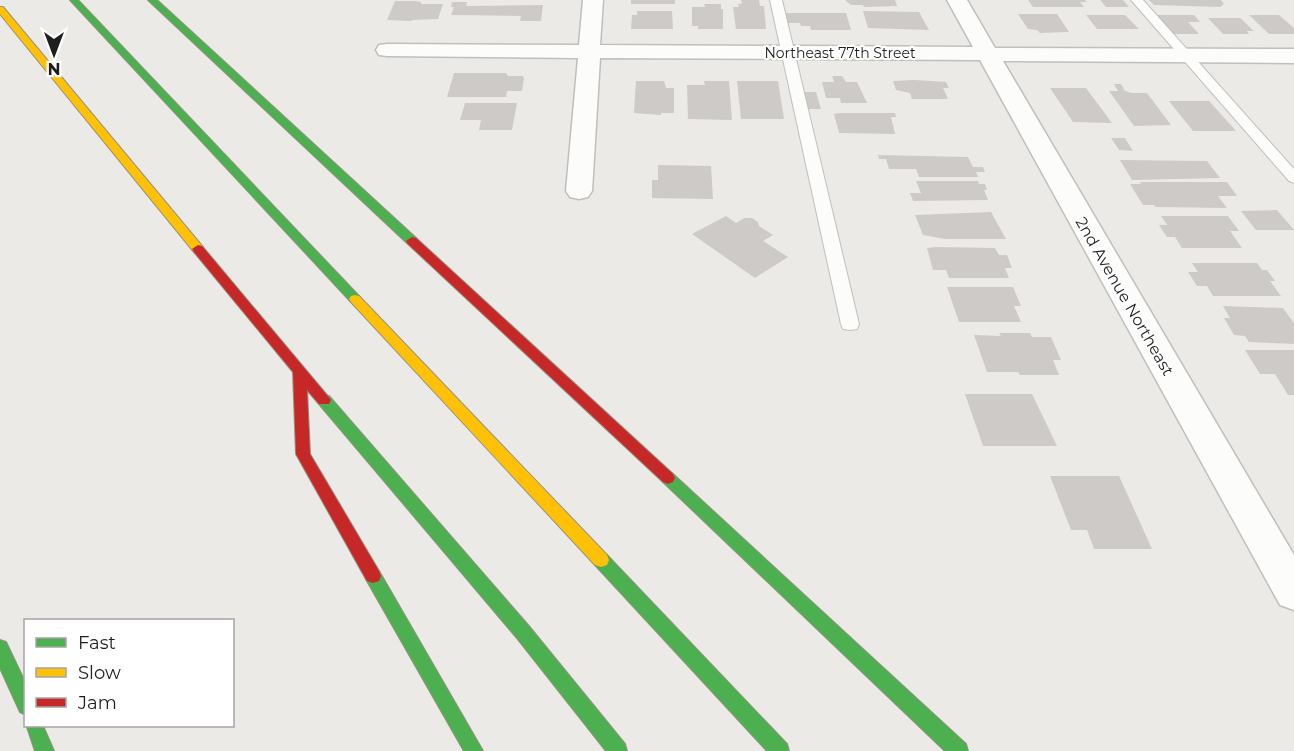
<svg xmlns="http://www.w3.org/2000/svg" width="1294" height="751" font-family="Montserrat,sans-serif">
<rect width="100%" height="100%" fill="#eceae7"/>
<g fill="#cdcac8">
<rect x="631" y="0" width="44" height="4"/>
<path d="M741,0H759L760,6H764L766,29H736L733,7H739L738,4H742Z"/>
<path d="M845,0H895L897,6L864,7L863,5H851Z"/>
<path d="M1028,0H1085L1087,2H1080L1084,7H1033Z"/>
<path d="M1100,0H1123L1129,7H1106Z"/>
<path d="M1149,0H1221L1224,4L1220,7L1154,5Z"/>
<path d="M395,1H414L421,2V4H443L438,19L412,20L411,21L387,20Z"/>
<path d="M452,2H467L466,6L543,5L541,21H520L521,16L451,15L454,7H451Z"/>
<path d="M704,4H721V9H723V29H698V26H692V7H705Z"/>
<path d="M637,11H672L673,29H631L632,15H637Z"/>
<path d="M863,11L919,12L929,30L868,28Z"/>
<path d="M784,13H846L851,30H811L810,26H801L800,23H786Z"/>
<path d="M1018,14H1057L1069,32L1040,33L1037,30L1028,29Z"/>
<path d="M1086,15H1125L1139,29H1097Z"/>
<path d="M1156,15H1194L1200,22H1188L1199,34H1173Z"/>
<path d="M1249,15H1279L1294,28V34H1269Z"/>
<path d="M1208,18H1240L1254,31H1247L1249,34H1223Z"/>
<path d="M454,73H506L508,76H523L524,79L522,91H507L506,97H447Z"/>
<path d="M832,76H842L846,82H857L867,103H841L840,98H826L822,82H834Z"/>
<path d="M915,80L946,82L949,88H943L948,99H912L910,93L896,90L893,81Z"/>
<path d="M636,81H664L666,88H674V113H661V115L634,113Z"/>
<path d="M704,81H729L732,120L688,119L687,85H705Z"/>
<path d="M737,81H778L784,119H741Z"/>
<path d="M1114,84H1121L1125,91L1132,93H1147L1171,125L1134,126L1109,91H1118Z"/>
<path d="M1050,88H1086L1112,123L1073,122Z"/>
<path d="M801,92H816L821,109H806Z"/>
<path d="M1169,101H1209L1236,131H1193Z"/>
<path d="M465,103H517L512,130H479L481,120H460Z"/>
<path d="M840,113H895L896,117H891L895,134L839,133L834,114Z"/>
<path d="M1111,138H1125L1133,151L1119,150Z"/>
<path d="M878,155L968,157L973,167H983L985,172H976L978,177H919L916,169H889L886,159H879Z"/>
<path d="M1120,160L1207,161L1220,178L1132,180Z"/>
<path d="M658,165L711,166L713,199L652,198V180H658Z"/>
<path d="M916,181H978L979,184H985L987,190H984L988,200L913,201L910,193H921Z"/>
<path d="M1140,182H1227L1237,196H1218L1227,208L1156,207L1154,205H1143L1130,184H1141Z"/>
<path d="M1277,210L1294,230H1256L1241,211Z"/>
<path d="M991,212L1006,239H945L923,235L915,215Z"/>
<path d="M726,216L736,223L744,218H752L758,222L759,226L773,235L763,241L788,257L755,278L692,234Z"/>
<path d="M1161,216H1228L1239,231H1230L1242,248H1182L1175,237H1167L1159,225H1167Z"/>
<path d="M936,247L995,248L999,255H1007L1012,268H1005L1009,278H949L946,270H933L927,248Z"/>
<path d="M1192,263H1257L1262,270H1267L1275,281H1270L1281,296H1213L1207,286H1197L1188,272H1198Z"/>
<path d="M947,287H1013L1021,306H1014L1021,322H959Z"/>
<path d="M1223,306L1283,308L1294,323V344L1249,342L1245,336L1234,335L1224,318H1230Z"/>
<path d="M999,333H1030L1032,337H1051L1061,360H1053L1059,375H1020L1018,372H987L974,335L1001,336Z"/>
<path d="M1245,350H1294V395H1288L1275,374H1260Z"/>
<path d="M965,394H1032L1057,446H983Z"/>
<path d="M1050,476H1119L1152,549H1094L1087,530H1071Z"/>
</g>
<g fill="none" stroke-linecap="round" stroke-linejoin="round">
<defs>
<g id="lane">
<path d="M770,0H782L859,324L857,329L850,330L843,329L841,324Z"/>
<path d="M1131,0H1143L1294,169V183L1289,181Z"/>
</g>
<path id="street" d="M583,0H603L600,45L973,47L947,0H967L995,48L1294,49V63L1003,61L1294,555V610L1280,605L980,60L600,58L592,191L588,197L579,199L570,197L566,191L578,58L387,56L379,55L376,50L379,45L387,44L579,45Z"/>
<g id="fast">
<path d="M70,0H78L359,296L361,299L359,302H351Z"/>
<path d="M148,0H157L416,238L418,241L416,244H408Z"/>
<path d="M324,395L329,396L528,625L625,744L627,751H606L516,637L319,404L317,400L319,396Z"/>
<path d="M668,472L673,474L966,744L968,751H945L663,482L661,478L663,474Z"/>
<path d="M601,553L607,555L787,744L789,751H767L595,565L593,560L595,555Z"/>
<path d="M373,569L379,571L483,751H464L367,581L365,576L367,571Z"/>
<path d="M0,640L6,642L26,684V715L20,712L0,668Z"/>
<path d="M26,724L43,726L54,751H35Z"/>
</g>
<g id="slow">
<path d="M0,7H3L202,246L204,249L202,252H194L0,14Z"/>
<path d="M355,295L359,296L607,555L609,560L607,565L601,567L595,565L351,302L349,299L351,296Z"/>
</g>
<g id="jam">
<path d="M412,237L416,238L673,474L675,478L673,482L668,484L663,482L408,244L406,241Z"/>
<path d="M198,245L202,246L331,400L329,404H319L307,390L310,454L379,571L381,576L379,581L373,583L367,581L296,454L293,372L194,252L192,249Z"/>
</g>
</defs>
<use href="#lane" stroke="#bfbfbd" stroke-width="2"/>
<use href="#street" stroke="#bfbfbd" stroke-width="3"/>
<use href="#fast" stroke="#959381" stroke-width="2"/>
<use href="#slow" stroke="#959381" stroke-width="2"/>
<use href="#jam" stroke="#959381" stroke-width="2"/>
<use href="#lane" fill="#fcfcfb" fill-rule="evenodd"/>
<use href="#street" fill="#fcfcfb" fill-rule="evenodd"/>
<use href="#fast" fill="#4caf50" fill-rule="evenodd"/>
<use href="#slow" fill="#ffc107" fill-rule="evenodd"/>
<use href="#jam" fill="#c62828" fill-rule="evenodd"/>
</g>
<g text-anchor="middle" stroke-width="4.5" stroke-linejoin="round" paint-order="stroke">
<g font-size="14" fill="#1e1e1e" stroke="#fff">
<text x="840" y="58">Northeast 77th Street</text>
</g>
<g font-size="16" fill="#1e1e1e" stroke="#fff">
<text transform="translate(1125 296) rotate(60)" y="6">2nd Avenue Northeast</text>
</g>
</g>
<rect x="24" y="619" width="210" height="108" fill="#ffffff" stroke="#a5a5a5" stroke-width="1.5"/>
<rect x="36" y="638" width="30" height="9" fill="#4caf50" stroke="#a5a5a5" stroke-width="1.5"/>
<text x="78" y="649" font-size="18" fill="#1e1e1e">Fast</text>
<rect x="36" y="668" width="30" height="9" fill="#ffc107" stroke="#a5a5a5" stroke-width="1.5"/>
<text x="78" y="679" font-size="18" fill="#1e1e1e">Slow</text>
<rect x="36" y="698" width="30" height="9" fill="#c62828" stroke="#a5a5a5" stroke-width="1.5"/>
<text x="78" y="709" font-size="18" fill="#1e1e1e">Jam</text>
<g transform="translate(54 54) rotate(180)" stroke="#ffffff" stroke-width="4.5" paint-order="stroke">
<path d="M0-4.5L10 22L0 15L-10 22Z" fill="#1e1e1e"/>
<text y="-9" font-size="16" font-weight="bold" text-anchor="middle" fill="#1e1e1e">N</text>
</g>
</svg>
